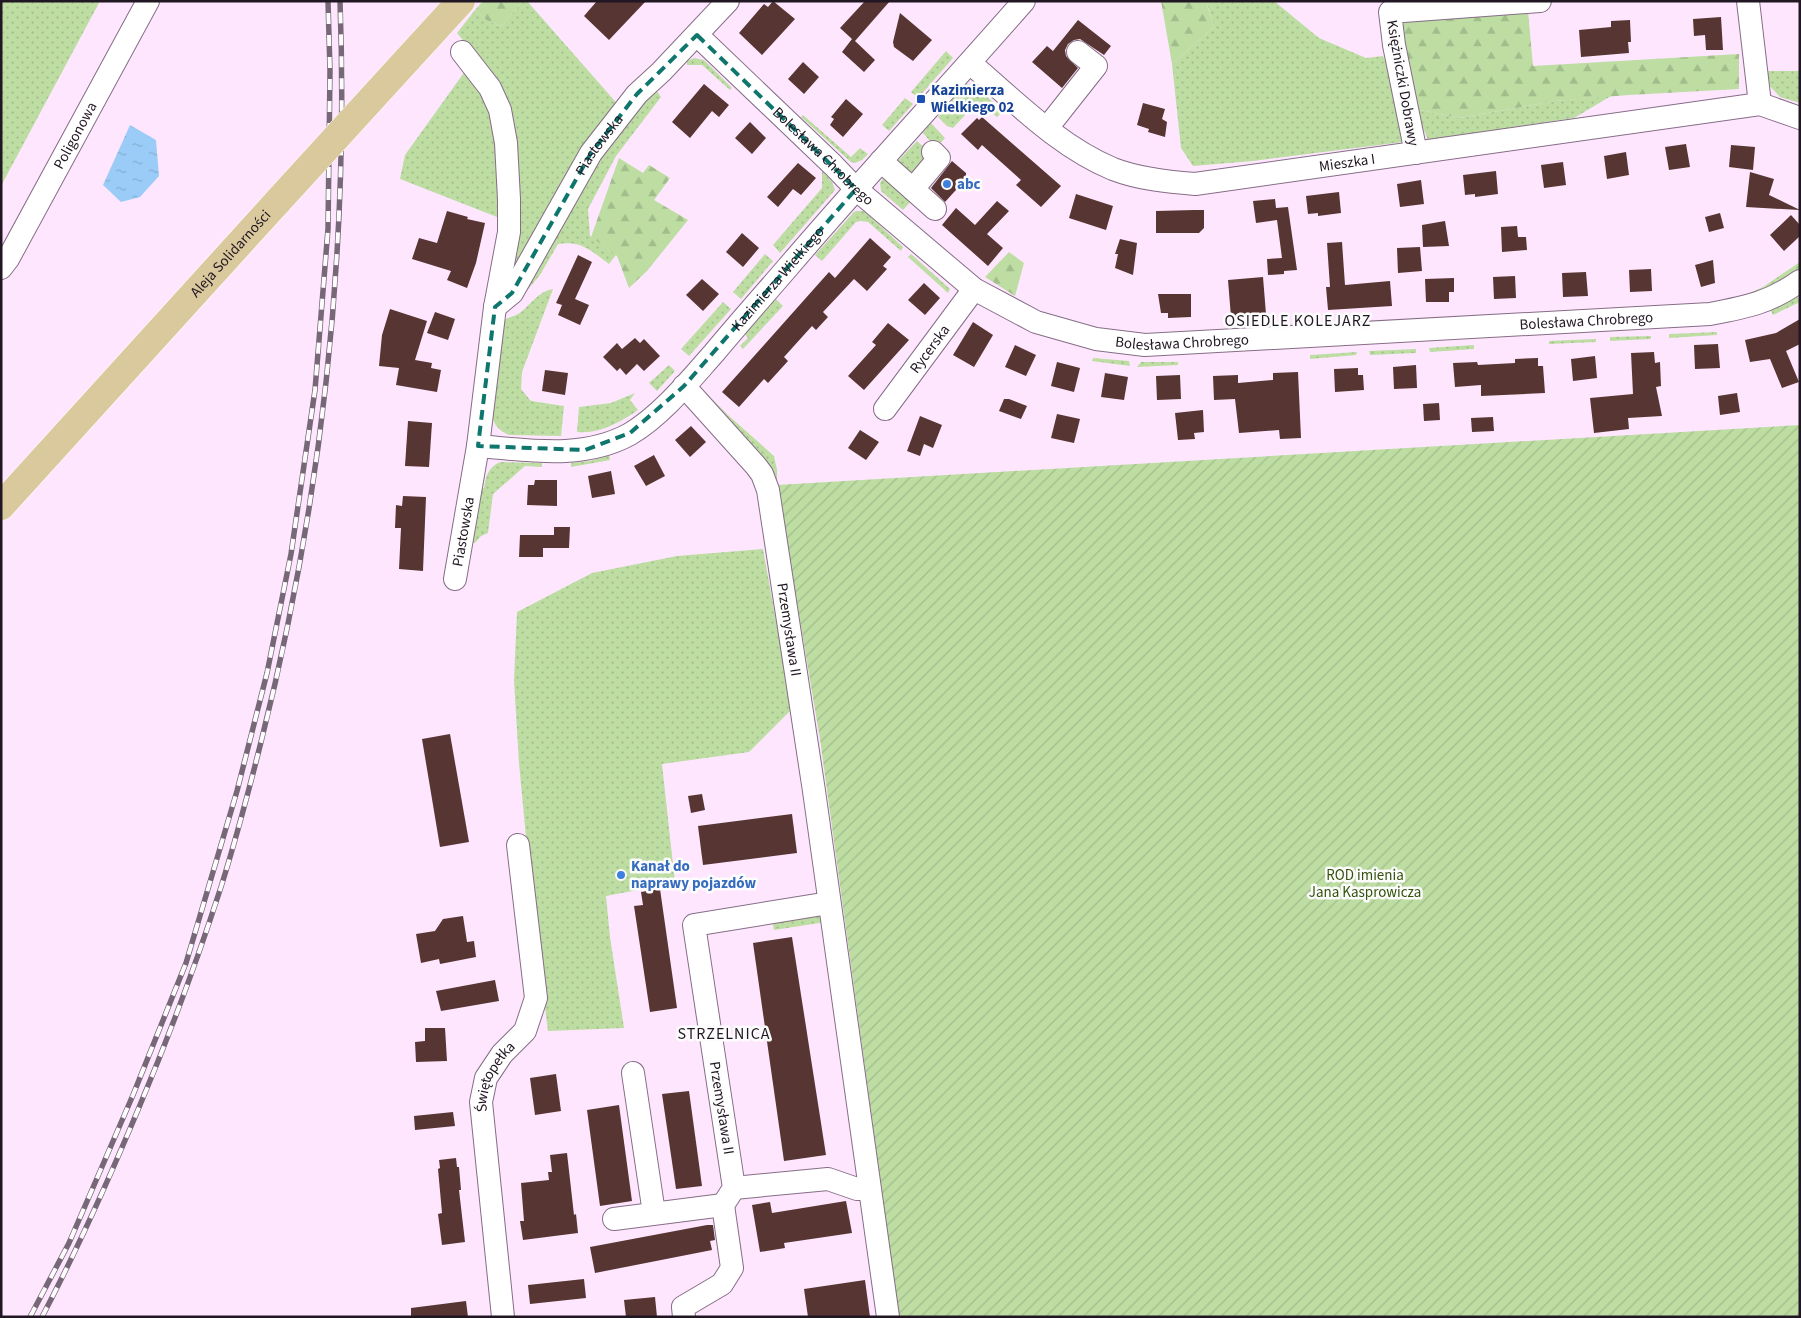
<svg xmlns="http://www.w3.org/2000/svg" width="1801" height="1318" font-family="'Source Sans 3',sans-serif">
<defs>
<pattern id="grass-dots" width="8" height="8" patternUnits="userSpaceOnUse" patternTransform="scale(1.25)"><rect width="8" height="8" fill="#bddda3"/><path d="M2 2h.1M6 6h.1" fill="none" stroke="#a2bd8c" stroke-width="1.8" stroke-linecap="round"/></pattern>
<pattern id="forest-firs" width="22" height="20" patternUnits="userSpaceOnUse" patternTransform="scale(1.25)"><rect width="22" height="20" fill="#bddda3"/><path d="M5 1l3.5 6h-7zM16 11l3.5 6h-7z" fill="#a2bd8c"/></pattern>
<pattern id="garden-furrows" width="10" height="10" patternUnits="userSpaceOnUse" patternTransform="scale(1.25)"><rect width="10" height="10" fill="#bddda3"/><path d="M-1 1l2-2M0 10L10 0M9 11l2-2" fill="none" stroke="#a2bd8c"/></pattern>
<pattern id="water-ripples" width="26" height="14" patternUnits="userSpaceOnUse" patternTransform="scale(1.25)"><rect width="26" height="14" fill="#9accf7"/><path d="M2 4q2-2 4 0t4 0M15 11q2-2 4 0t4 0" fill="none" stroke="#84aed3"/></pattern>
</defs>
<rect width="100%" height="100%" fill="#fee7fe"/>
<g fill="url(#grass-dots)">
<path d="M1,1H100L1,186Z"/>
<path d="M523,1H527L621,108L504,297L515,190L467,45L457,33L475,10L486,20L501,26Z"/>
<path d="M1221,1H1274L1319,38L1366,58L1383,56L1400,93L1403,142L1253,161L1193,166L1181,148L1172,64L1214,27L1207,4Z"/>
<path d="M946,51L953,58L918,98L911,92Z"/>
<path d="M694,58L704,60L732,88L730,90L702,65H687V61Z"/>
<path d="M468,67L488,98L501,165L497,217L400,179L405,155Z"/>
<path d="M1766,71H1800V103L1780,97L1767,83Z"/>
<path d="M965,84L974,85L1003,111L997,117L978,101L953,128L947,126L938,117Z"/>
<path d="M656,90L661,97L616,156L588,209L590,236L616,255L609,264C591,251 582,240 558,244L540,275L520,299L599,152Z"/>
<path d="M1611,96L1574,118L1428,140L1415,109L1459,118L1556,101Z"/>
<path d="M905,98L913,104L889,131L882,125Z"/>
<path d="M803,115L851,157L860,148L868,154L862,160L855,163L851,162L801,117Z"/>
<path d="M931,123L945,138L936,148L923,133Z"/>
<path d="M917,141L926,149L931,159L915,178L897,162Z"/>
<path d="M822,171L832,182L835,190L780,253L773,245L822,188Z"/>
<path d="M885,176L912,200L903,210L881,191L880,183Z"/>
<path d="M856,211H864L903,247L901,251L868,222L861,221L856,222L822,261L815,255L854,212Z"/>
<path d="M765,254L773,261L741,299L733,292Z"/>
<path d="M911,254L950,289L948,293L908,257Z"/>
<path d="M1800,262V272L1765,294L1741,297L1763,287Z"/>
<path d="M553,289L522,372L521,389L531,401L564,406L561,436L509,435C502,432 495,427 493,419C487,399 498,347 501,324C508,315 514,318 521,312C531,304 539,291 553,289Z"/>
<path d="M1796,295L1800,302L1773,315L1770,308Z"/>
<path d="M776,299L783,306L743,349L740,346L748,338L745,334Z"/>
<path d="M723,302L731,309L689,356L681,349Z"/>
<path d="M1717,332V335L1669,338V334Z"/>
<path d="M1651,336V339L1610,341V337Z"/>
<path d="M1596,339V342L1549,344V341Z"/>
<path d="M1474,345V349L1430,352L1429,348Z"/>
<path d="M1416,349V353L1370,355L1369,351Z"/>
<path d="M1357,352L1356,355L1310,359V355Z"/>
<path d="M1093,358L1129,361L1130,366L1092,361Z"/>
<path d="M1141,362H1178V365L1137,367Z"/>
<path d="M669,365L675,371L657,391L649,383Z"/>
<path d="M705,392L729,416L774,456L777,470V485L774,488L703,396Z"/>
<path d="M635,393L630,400L638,410C619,423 600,434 577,432L579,407L611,403Z"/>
<path d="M609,455L610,460L571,467V463L590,461Z"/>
<path d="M500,462L542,463V467L525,466L493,494L488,533L481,536L475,543L468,542L478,489L484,488C486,475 488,468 500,462Z"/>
<path d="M763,549L792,709L749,752L662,764L675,883L606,896L610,937L624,1028L548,1031L533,912L519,763L514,680L517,612L592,573L677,556Z"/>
<path d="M818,912L826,922L774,930L772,919Z"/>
</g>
<g fill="url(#forest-firs)">
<path d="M483,1H523L501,26L486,20L475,10Z"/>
<path d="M1161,1H1225L1207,5L1214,27L1172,64Z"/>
<path d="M1528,11L1533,66L1739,54V89L1629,95L1556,101L1459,118L1415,109L1401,45L1403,20Z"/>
<path d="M619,158L643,173L649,165L670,178L654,200L688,220L647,271L629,288L617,256L591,237Z"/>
<path d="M1009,252L1024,263L1015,296L985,277Z"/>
</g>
<path fill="url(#garden-furrows)" d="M1800,425V1317H899L820,739L777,485Z"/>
<path fill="url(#water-ripples)" d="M130,125L156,140L159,176L140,197L121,202L103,185Z"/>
<g fill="#573532">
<path d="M597,1H646L609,40L584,16Z"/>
<path d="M773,1L795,19L762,55L739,33L764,4L768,7Z"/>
<path d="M865,1H890L855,41L875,60L864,72L842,52L852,39L840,28Z"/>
<path d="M900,13L932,40L913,61L894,47L893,42Z"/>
<path d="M1721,17L1723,50H1706L1705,35L1694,36L1693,19Z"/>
<path d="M1078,20L1111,46L1104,55L1080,39L1074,40L1068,44L1065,50L1066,56L1078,68L1062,88L1032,62L1047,46L1053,51Z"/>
<path d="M1630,20L1631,42H1628L1629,53L1581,57L1579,30L1611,27V21Z"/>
<path d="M803,62L819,77L804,94L788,79Z"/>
<path d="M704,84L729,105L719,117L712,111L690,138L672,122Z"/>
<path d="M846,99L863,114L843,137L830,125L834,119L831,117Z"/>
<path d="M1143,103L1165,109L1162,119L1167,122L1165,137L1148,132L1149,129L1137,125Z"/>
<path d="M982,117L1061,186L1041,207L1016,185L1021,180L982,145L978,150L961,134L977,118L979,120Z"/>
<path d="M750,122L766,138L752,154L735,138Z"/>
<path d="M1686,144L1690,167L1669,170L1665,147Z"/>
<path d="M1731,145L1755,147L1753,170L1729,167Z"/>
<path d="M1626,152L1629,175L1607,179L1604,156Z"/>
<path d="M952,161L966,173V179L945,202L931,188Z"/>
<path d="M1563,162L1566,185L1544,188L1541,165Z"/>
<path d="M798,163L816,178L801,195L793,189L778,207L767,197Z"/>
<path d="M1496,171L1498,194L1475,197V194L1465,195L1463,175Z"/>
<path d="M1750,172L1774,179L1769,195L1800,210L1746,207Z"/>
<path d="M1421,180L1424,204L1400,207L1397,184Z"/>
<path d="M1339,192L1341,213L1318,216V213L1308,214L1306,196Z"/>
<path d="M1076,194L1113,206L1106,230L1069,218Z"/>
<path d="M1275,199L1276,208L1288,207L1297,270L1284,271V269V274L1268,275L1267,259L1282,258L1277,220L1256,223L1253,201Z"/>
<path d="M997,201L1009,211L987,234L1003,248L988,266L942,225L956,208L975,225Z"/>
<path d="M1194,210H1204V228L1199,233H1156V211Z"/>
<path d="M447,211L468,217L467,219L485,223L476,263L467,288L447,280L451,271L412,259L419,238L437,243Z"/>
<path d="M1720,213L1724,228L1709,232L1705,217Z"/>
<path d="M1791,215L1800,225V236L1784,251L1770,235Z"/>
<path d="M1445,221L1449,246L1423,247L1422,225Z"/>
<path d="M1517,226L1518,237H1526L1527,250L1502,252L1501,227Z"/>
<path d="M742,233L759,248L743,267L726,252Z"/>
<path d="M870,238L891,257L883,266L887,269L867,291L854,279L823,312L828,317L816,330L812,326L784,357L788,361L768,383L764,379L739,407L722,392L829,272L835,278Z"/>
<path d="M1120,239L1137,243L1133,275L1115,268L1118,254H1115Z"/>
<path d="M1342,242L1345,285L1390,281L1392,306L1328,310L1326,287H1330L1327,243Z"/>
<path d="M1420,247L1422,271L1398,273L1397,248Z"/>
<path d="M578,255L592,262L575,299L589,305L580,325L558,315L562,305L556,303Z"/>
<path d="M1713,260L1715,283L1701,287L1695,265Z"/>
<path d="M1651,269L1652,291L1630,292L1629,270Z"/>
<path d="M1586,272L1588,296L1563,297L1562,273Z"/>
<path d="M1515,276L1516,298L1494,299L1493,277Z"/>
<path d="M1263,277L1266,314L1231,317L1228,280Z"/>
<path d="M1454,278V292H1449V302H1426L1425,279Z"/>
<path d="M702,279L719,294L703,311L686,295Z"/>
<path d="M924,283L940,298L925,315L908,300Z"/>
<path d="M1158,294H1191V317L1168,318V313H1161Z"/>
<path d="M390,309L427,321L415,360L432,363L431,368L441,370L437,392L396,385L399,368L379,366L382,335Z"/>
<path d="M435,312L455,319L448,340L427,333Z"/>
<path d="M1800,319V344L1786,351L1799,382L1782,388L1770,359L1750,362L1745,340L1776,333Z"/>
<path d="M973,322L993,335L974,367L953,355Z"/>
<path d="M888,323L909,340L864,390L848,376L876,345L872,342Z"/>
<path d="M635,338L640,343L644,339L660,356L644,371L637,364L626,375L620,368L617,371L603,357L617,343L622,349Z"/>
<path d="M1718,344L1720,368L1695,369L1694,345Z"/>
<path d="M1015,345L1036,355L1026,376L1005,367Z"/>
<path d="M1654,352L1655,363L1660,362L1661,386L1656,387L1662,416L1628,418L1629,429L1594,433L1590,398L1633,394L1631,353Z"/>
<path d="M1595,356L1597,378L1573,381L1571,359Z"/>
<path d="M1538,358V366H1543L1545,393L1481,396V385L1455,387L1453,363L1477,362L1478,365L1515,363V359Z"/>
<path d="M1057,362L1080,368L1074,392L1051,386Z"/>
<path d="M1416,365L1417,388L1394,389L1393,367Z"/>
<path d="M1358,368V375H1363L1364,390L1335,392L1334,369Z"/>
<path d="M545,370L568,373L565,395L542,391Z"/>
<path d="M1298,372L1301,438L1280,439L1279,430L1239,433L1235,399L1214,400L1213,376L1238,375V383L1273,380V373Z"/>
<path d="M1105,373L1128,377L1124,400L1101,397Z"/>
<path d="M1180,375L1181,399L1157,400L1156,376Z"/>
<path d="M1737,393L1740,412L1720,415L1718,396Z"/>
<path d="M1004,399H1009L1027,406L1021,419L999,411Z"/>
<path d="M1439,403L1440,420L1424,421L1423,404Z"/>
<path d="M1203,410L1204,432L1194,433L1195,439L1178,440L1175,413Z"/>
<path d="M1057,414L1080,419L1074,443L1051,438Z"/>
<path d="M920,416L942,425L933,448L924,444L920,456L907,451Z"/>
<path d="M1493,417L1494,431L1472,432L1471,418Z"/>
<path d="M408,421L432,423L429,467L405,466Z"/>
<path d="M691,426L706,442L690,457L675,440Z"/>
<path d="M860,430L879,442L866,460L848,448Z"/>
<path d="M654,455L665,476L646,486L634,466Z"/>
<path d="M611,471L615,494L592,498L588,476Z"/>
<path d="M535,480H557V506L527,505L528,485H534Z"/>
<path d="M403,496L426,497L423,571L399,569L401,528H395L396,505L402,506Z"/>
<path d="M554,527H570L569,548H543V557H519L520,535H554Z"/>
<path d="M450,734L469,842L440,847L422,739Z"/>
<path d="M702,794L705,810L691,813L688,796Z"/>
<path d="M792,814L797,853L703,865L698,826Z"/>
<path d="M660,889L677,1008L650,1012L634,906L643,905L641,892Z"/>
<path d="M463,916L467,942L474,941L476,957L440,964L439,959L421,963L416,934L435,931L443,919Z"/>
<path d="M792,937L826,1155L784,1161L753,943Z"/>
<path d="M495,980L499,1001L441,1011L436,991Z"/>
<path d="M425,1028H445L447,1061L416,1062L415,1042L425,1041Z"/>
<path d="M556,1074L561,1111L535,1115L530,1078Z"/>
<path d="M689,1091L702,1186L676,1189L662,1094Z"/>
<path d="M619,1105L632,1201L600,1206L587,1110Z"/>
<path d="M453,1112L455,1126L415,1130L414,1116Z"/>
<path d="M567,1153L574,1215L576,1214L578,1233L523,1240L520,1221H524L521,1183L549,1180L548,1172H552L550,1155Z"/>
<path d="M456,1158L457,1167H459L461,1190H459L465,1242L442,1245L438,1214L442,1213L438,1169L440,1168L439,1160Z"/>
<path d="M846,1201L852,1233L784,1243L785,1248L760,1252L752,1205L770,1202L772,1213Z"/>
<path d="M707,1225H713L715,1240L710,1241L712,1250L595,1273L590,1247Z"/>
<path d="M584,1279L586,1298L530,1304L528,1285Z"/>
<path d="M865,1280L870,1317H808L804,1289Z"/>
<path d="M655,1297L657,1317H626L624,1300Z"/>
<path d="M466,1301L468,1317H411V1308Z"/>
</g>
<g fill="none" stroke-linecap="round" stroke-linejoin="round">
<defs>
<g id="minor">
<path d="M1748,1L1760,104"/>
<path id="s1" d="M697,35L833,165L856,189L974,289L1036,322L1096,339L1145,345L1710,314C1747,307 1769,303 1800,281"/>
<path id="s2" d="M970,63C1015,101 1058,146 1113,169C1139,179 1168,182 1195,184L1760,104L1800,118"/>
<path d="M1047,128L1096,66L1078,52"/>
<path d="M1416,153L1394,45L1390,12L1540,1"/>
<path d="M881,161L935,209"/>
<path d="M913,189L939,158L933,152"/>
<path id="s3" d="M1,268L8,259L148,1"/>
<path id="s4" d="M495,307L512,293L591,153L637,94L661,72L728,1"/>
<path id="s5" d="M684,386L756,466L762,474L768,490L814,791L888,1317"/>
<path id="s6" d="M885,409L974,289"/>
<path id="s7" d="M478,446C528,450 583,460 630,434C662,415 690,380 714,353C738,324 763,296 788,267C865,177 946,90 1024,1"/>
<path id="s8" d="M455,579L478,446L495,307L509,232V199L506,143L500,110L490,88L462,52"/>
<path d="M633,1073L654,1213"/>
<path d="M734,1188L828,1179L857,1189H869"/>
<path d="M614,1219L723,1205"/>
<path id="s9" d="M503,1317L481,1102L486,1078L502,1054L525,1031L536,998L518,845"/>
<path d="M684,1317L683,1307L722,1284L732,1268L723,1205L734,1188L694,925L829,903"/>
</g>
<g id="major">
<path d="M407,60L461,1"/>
<path id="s10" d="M1,506L279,200"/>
</g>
</defs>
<use href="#minor" stroke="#866d87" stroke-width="24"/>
<use href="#major" stroke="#fff" stroke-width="29"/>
<use href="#minor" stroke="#fff" stroke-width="22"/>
<use href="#major" stroke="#dac99d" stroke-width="28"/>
<defs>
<g id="rail">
<path d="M30,1317L69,1243L133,1095L186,963L237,791L267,673L291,554L315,390L328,229L330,71L328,1"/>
<path d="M42,1317C78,1248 110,1177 140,1105C170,1034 197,961 221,887C236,839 249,790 261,742C322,500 349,250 340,1"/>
</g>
</defs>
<use href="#rail" stroke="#776878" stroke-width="5.5"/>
<use href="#rail" stroke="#fcfcfc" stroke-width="4" stroke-dasharray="11" stroke-linecap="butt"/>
<defs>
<path id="major-bridge" d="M279,200L407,60"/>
</defs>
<use href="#major-bridge" stroke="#fff" stroke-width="29" stroke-linecap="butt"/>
<use href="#major-bridge" stroke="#dac99d" stroke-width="28"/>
</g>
<path fill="none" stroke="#0f766e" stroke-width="4" stroke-dasharray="10 6" stroke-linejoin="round" d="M697,35L856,189L684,386L630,433L585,450L478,446L495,307L512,293L591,153L637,94Z"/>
<rect fill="#1a4fb4" stroke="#fcfcfc" stroke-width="2" x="916" y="94" width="10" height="10" rx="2.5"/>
<g fill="#3f7fe0" stroke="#fcfcfc" stroke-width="2">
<circle cx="947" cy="184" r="5"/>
<circle cx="621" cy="875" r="5"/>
</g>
<g text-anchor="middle" stroke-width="5" stroke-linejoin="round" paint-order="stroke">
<g font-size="15" fill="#211722" stroke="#fcfcfc">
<text transform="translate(1403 83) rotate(80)" y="5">Księżniczki Dobrawy</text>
<text dy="5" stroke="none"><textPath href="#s3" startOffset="152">Poligonowa</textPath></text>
<text dy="5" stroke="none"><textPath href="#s4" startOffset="194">Piastowska</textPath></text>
<text dy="5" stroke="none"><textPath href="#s1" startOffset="175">Bolesława Chrobrego</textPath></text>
<text dy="5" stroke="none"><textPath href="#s2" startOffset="416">Mieszka I</textPath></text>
<text dy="5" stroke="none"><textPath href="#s10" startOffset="341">Aleja Solidarności</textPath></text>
<text dy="5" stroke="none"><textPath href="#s7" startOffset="370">Kazimierza Wielkiego</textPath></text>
<text dy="5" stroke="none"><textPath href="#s1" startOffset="1000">Bolesława Chrobrego</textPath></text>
<text dy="5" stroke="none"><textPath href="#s1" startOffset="595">Bolesława Chrobrego</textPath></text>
<text dy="5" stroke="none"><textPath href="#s6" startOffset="75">Rycerska</textPath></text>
<text dy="5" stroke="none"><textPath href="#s8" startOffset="48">Piastowska</textPath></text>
<text dy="5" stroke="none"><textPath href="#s5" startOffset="276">Przemysława II</textPath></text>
<text dy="5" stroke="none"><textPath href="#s9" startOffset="245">Świętopełka</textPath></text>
<text transform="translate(722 1108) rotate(81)" y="5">Przemysława II</text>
</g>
<g font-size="15" font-weight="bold" fill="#164399" stroke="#fcfcfc" text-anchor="start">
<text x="931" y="95">Kazimierza<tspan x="931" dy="17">Wielkiego 02</tspan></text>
</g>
<g font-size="15" font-weight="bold" fill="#366cbe" stroke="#fcfcfc" text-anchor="start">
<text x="957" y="189">abc</text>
<text x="631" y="871">Kanał do<tspan x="631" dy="17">naprawy pojazdów</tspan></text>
</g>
<g font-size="15" fill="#33530b" stroke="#fcfcfc">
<text x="1365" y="880">ROD imienia<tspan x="1365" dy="17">Jana Kasprowicza</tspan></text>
</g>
<g font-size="16" letter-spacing="1" fill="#211722" stroke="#fcfcfc">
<text x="1298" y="326">OSIEDLE KOLEJARZ</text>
<text x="724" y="1039">STRZELNICA</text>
</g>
</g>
<rect width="1801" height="1318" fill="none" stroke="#211722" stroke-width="5"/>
</svg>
